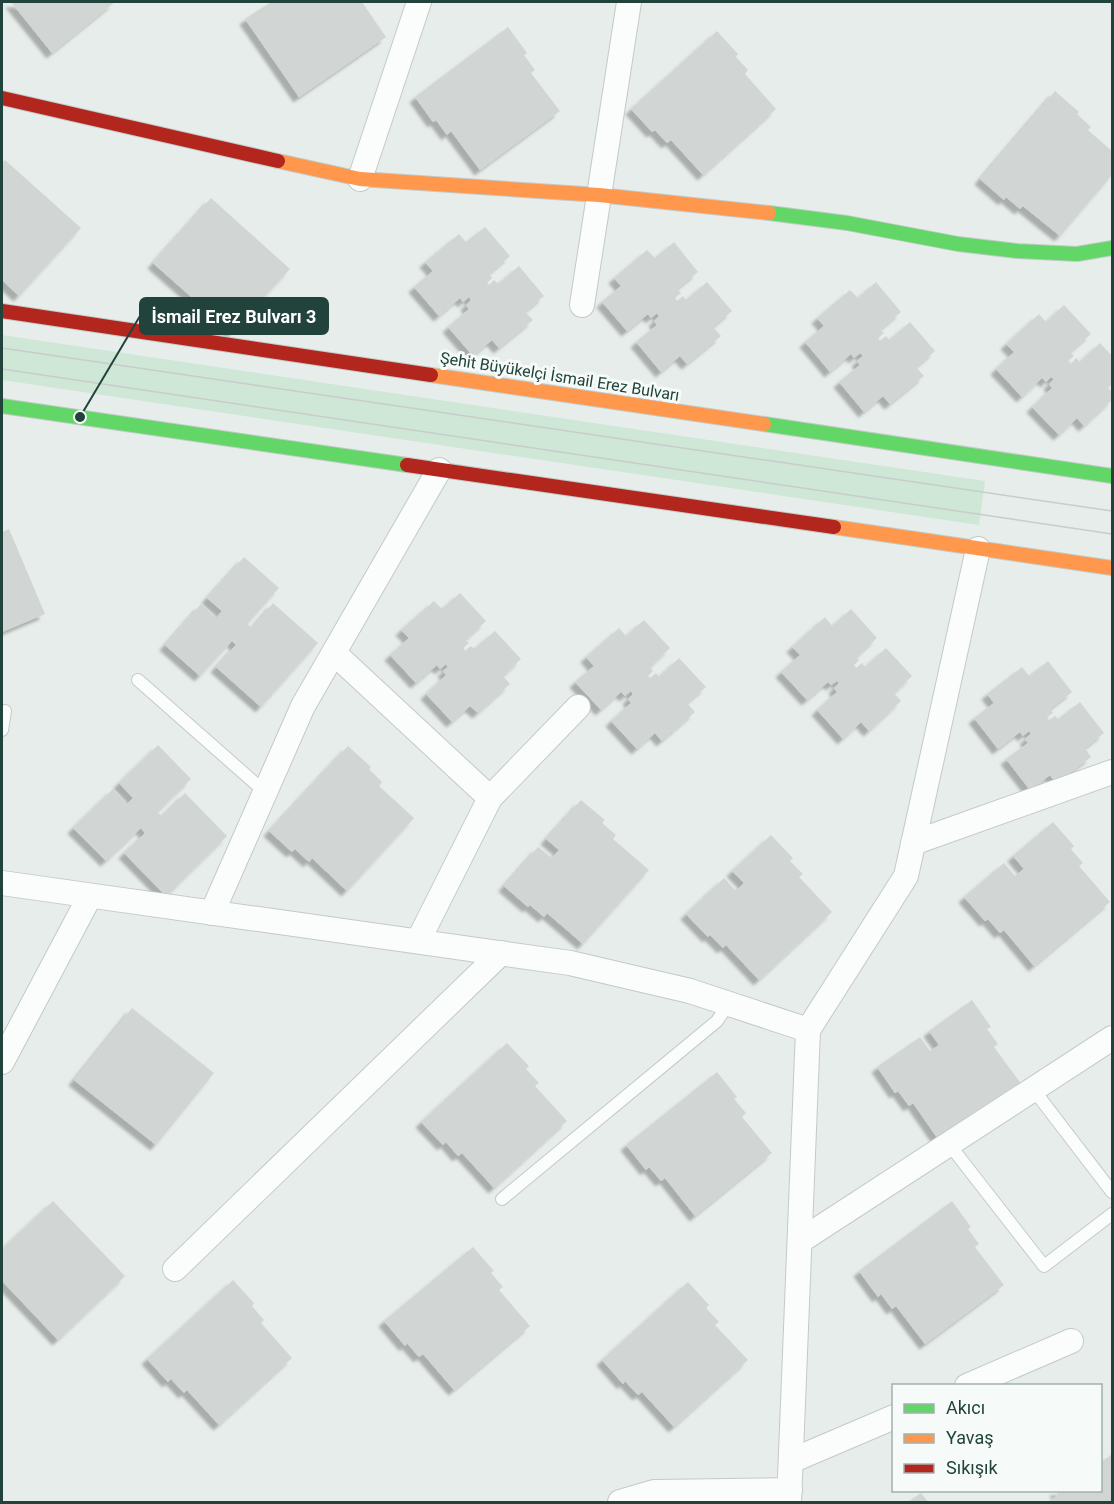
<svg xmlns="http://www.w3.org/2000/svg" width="1114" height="1504" font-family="Roboto,sans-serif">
<defs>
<filter id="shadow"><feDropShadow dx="-5.5" dy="5.5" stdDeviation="1.5" flood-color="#0004"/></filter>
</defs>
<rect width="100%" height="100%" fill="#e7edea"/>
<path fill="#cfe7d7" d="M2,335L985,481L979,525L2,380Z"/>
<g fill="#d1d6d4" filter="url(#shadow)">
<path d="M11,2H115L52,53Z"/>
<path d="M271,2H362L386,37L299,97L245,19Z"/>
<path d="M508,27L527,53L524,55L535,70L531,73L560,111L480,170L451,131L447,135L436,120L433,122L415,97Z"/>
<path d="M717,31L738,54L736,57L748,70L745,74L776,109L703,175L671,140L667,143L655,130L652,132L631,109Z"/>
<path d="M1055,91L1079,112L1077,114L1091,127L1088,130L1112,151V175L1060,236L1023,206L1020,209L1006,197L1004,200L980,179Z"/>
<path d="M5,160L81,228L19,296L2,280V163Z"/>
<path d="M211,198L290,269L232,333L153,263Z"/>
<path d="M485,227L510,256L489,274L492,278L487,283L489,285L494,280L498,284L519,266L544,296L525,312L533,320L499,348L492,340L473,356L448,327L469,309L466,305L471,300L469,297L463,302L460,298L439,316L414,287L433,271L425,262L459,234L466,242Z"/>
<path d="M674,242L698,272L677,289L681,293L675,298L677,301L683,296L686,300L707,282L732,311L713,327L721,336L687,364L680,356L661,372L636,342L657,325L654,321L659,316L657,313L651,318L648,314L627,331L602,302L621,286L614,278L647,250L655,258Z"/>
<path d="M876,282L901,312L880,330L884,333L878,338L880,341L886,336L889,340L910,322L935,351L916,367L924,376L890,404L883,396L864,412L839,382L860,365L857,361L863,356L860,353L854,358L851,354L830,372L805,342L824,326L817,318L850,290L858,298Z"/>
<path d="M1064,305L1091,334L1070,352L1074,356L1068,361L1071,364L1076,358L1080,362L1100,343L1112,356V384L1108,388L1112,392V400L1084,426L1077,418L1059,435L1032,407L1052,388L1049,384L1054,379L1051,377L1046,382L1042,378L1022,397L996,369L1014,352L1006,344L1039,314L1046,322Z"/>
<path d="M9,529L45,614L2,632V532Z"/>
<path d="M244,557L279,588L247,624L252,628L273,603L318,643L261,707L216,667L236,645L232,641L200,676L165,645L201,604L216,618L222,611L207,598Z"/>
<path d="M460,593L486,621L465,640L469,643L463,648L465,651L471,646L474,649L495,631L521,659L503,676L510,684L478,713L470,706L452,722L426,694L446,675L443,671L448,667L446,664L440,669L437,665L416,683L390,655L409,638L401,630L434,601L442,609Z"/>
<path d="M851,609L877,638L856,657L859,660L854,665L856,668L862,663L865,667L886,648L912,676L894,693L901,701L869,731L861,722L843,739L817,710L837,692L834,688L839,683L837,681L831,685L828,682L807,700L781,672L800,655L792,647L825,617L832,626Z"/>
<path d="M644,620L670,648L650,667L653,671L648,676L650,678L656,673L659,677L679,658L706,687L687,703L695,712L662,741L655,733L637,749L611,721L631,703L628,699L633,694L631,691L625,696L621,692L601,710L575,682L594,666L586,657L619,628L626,636Z"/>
<path d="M1048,661L1072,692L1050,709L1053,713L1047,717L1049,720L1055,716L1058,719L1080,702L1104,733L1085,748L1091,757L1056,783L1050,775L1030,790L1006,759L1028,743L1025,739L1031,734L1029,731L1023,736L1020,732L998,749L974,718L994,703L987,694L1022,667L1029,676Z"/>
<path d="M158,745L191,779L157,812L162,816L185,793L227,836L166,896L124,853L145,833L141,828L106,861L73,828L113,789L127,804L133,798L119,783Z"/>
<path d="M348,746L371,767L369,769L382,782L379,786L414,818L347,891L312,858L309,862L295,849L292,852L269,831Z"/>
<path d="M581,800L605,820L602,823L616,835L613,839L649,870L583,944L547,913L544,917L530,905L528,907L504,886L538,847L552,858L559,850L546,839Z"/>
<path d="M1053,822L1074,846L1071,849L1083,863L1079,866L1110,902L1034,966L1004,930L1000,933L988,919L985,921L964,897L1004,863L1015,876L1024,869L1013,856Z"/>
<path d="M771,835L793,858L790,861L803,874L799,877L832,912L759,980L726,945L723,948L710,935L708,937L686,914L724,878L736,891L744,883L732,871Z"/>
<path d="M972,1000L991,1027L987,1029L998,1044L994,1047L1022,1085L940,1142L913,1103L909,1106L898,1091L895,1093L877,1067L920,1037L930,1051L939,1045L929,1031Z"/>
<path d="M132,1008L214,1073L156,1145L74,1080Z"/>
<path d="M507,1043L529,1066L526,1069L539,1083L535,1086L567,1121L494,1188L462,1153L458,1156L446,1142L443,1145L421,1122Z"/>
<path d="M717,1072L737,1097L734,1099L746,1113L742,1117L772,1153L695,1216L665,1178L661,1181L649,1167L646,1170L626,1145Z"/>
<path d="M53,1201L125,1276L58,1340L2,1281V1249Z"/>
<path d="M952,1201L971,1227L968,1229L979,1244L975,1247L1004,1285L925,1344L896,1306L892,1309L881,1294L878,1297L859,1271Z"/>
<path d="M473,1247L494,1271L491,1273L503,1287L499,1290L530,1326L454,1390L423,1354L419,1357L407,1343L405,1346L384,1321Z"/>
<path d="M233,1280L254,1303L252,1306L264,1320L261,1323L292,1358L219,1425L187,1390L184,1393L171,1379L168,1382L147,1359Z"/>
<path d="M688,1282L709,1305L706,1308L719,1322L715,1325L748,1360L674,1427L642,1392L638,1395L625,1381L623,1384L602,1360Z"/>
<path d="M1112,1454V1502H1048L1058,1495L1055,1490H1100V1463Z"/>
<path d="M921,1493L928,1502H908Z"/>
</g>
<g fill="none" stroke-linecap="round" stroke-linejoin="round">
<defs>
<g id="lane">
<path d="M138,680L265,792"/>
<path d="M2,730L5,711"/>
<path d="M1033,1089L1112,1192"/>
<path d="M949,1144L1044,1266L1112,1214"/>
<path d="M502,1199L717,1021L729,1003"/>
</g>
<g id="street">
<path d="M360,179L419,2"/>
<path d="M582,305L629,2"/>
<path d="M334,653L490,798"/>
<path d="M913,843L1112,772"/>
<path d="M2,883L570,963L690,991L808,1030"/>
<path d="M212,913L303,706L439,470"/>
<path d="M418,941L490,798L578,707"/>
<path d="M2,1062L90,896"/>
<path d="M800,1241L1112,1038"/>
<path d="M175,1269L501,953"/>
<path d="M967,1386L1071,1341"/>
<path d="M791,1461L894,1417"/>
<path d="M620,1502L654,1492L790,1490"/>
<path d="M789,1502L808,1030L906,876L978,549"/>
</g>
<g id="fast">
<path d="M769,213L847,223L958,244L1017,251L1077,254L1112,248"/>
<path d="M2,406L407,465"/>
<path d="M764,424L1112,476"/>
</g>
<g id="slow">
<path d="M278,161L360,179L599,195L769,213"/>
<path d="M431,375L764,424"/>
<path d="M834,527L1112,568"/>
</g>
<g id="jam">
<path d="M2,98L278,161"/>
<path d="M2,311L431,375"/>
<path d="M407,465L834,527"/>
</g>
</defs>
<use href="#lane" stroke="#c4cac7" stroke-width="14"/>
<use href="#street" stroke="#c4cac7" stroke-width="26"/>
<use href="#fast" stroke="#c2cbc8" stroke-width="16"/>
<use href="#slow" stroke="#c2cbc8" stroke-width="16"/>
<use href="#jam" stroke="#c2cbc8" stroke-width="16"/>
<use href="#lane" stroke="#fbfcfc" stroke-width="12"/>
<use href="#street" stroke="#fbfcfc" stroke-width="24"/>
<use href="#fast" stroke="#63d668" stroke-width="14"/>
<use href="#slow" stroke="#ff974d" stroke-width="14"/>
<use href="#jam" stroke="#b3261e" stroke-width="14"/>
<g stroke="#c8cdcb" stroke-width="1.5">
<path d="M2,348L1112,511"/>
<path d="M2,369L1112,534"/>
</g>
</g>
<g text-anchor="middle" stroke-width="6" stroke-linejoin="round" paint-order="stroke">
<g font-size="16" fill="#21433b" stroke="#f6fbf9">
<text transform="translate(560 376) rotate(9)" y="6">Şehit Büyükelçi İsmail Erez Bulvarı</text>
</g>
</g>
<path fill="none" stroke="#21433b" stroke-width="2" d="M80 417L140 316"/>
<circle fill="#21433b" stroke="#f6fbf9" stroke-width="2" cx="80" cy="417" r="6"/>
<rect fill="#21433b" stroke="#21433b" stroke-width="2" x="140" y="298" width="188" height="36" rx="6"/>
<g font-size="18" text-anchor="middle" font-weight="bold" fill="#fff">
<text x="234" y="323">İsmail Erez Bulvarı 3</text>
</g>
<rect width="1114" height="1504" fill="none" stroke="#21433b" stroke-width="6"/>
<rect x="892" y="1384" width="210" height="108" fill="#f6fbf9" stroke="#a1b1ad" stroke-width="1.5"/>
<rect x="904" y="1404" width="30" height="9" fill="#63d668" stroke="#a1b1ad" stroke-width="1.5"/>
<text x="946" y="1414" font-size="18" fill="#21433b">Akıcı</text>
<rect x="904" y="1434" width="30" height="9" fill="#ff974d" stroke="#a1b1ad" stroke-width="1.5"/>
<text x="946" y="1444" font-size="18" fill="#21433b">Yavaş</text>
<rect x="904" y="1464" width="30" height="9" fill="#b3261e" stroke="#a1b1ad" stroke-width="1.5"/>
<text x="946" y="1474" font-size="18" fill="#21433b">Sıkışık</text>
</svg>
